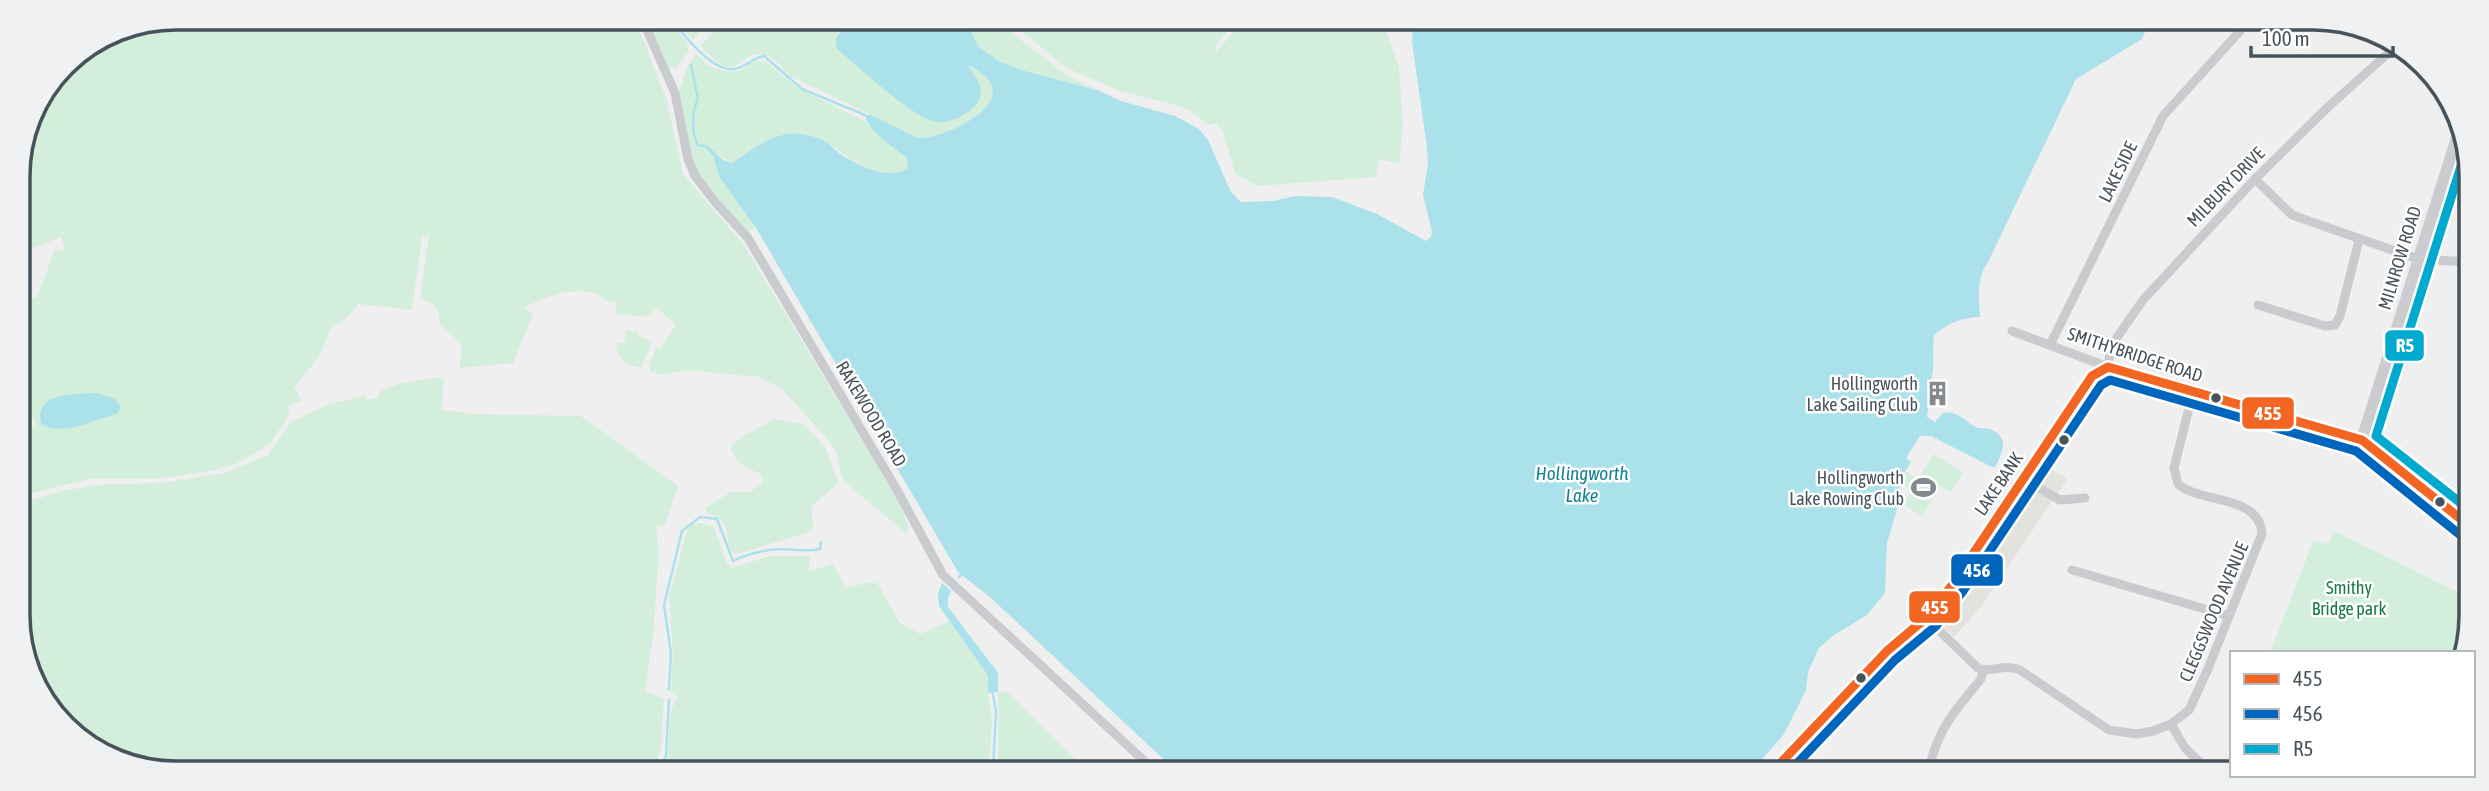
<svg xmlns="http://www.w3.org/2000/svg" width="2489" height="791" font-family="'Asap Condensed',sans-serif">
<rect width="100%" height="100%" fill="#f0efef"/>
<path fill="#e4e2dd" d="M2042,463L2067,479L1981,607L1954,637L1933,619Z"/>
<g fill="#d4eedc">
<path d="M176,18L635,19L666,98L683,174L743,244L875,461L900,505L908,525L907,534L846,483L842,478L836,451L830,442L780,387L763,380L760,375L755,377L689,370L663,375L650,372V363L656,347L661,348L676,325L657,308L645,317L616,314V301L609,303C588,280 547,295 524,308L533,315L513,363L460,368L461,343L440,325C439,308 436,304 420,298L429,235L422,237L412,310L358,304L349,316L331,328L319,357L294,387L302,401L287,406L290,413L270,444L236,464L211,471L156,479H88L20,496L19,444L29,440L26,430L36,426L34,418L24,420L19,407V296L37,298L54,251L65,249L61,237L20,253L18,258V166L30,115L64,64L116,29Z"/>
<path d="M646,19H666L685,39L689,51L676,68H669Z"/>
<path d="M675,19H714L706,30H701L693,40Z"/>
<path d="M723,19H856L851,25L838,33L836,44C863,69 895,104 928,119C938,124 944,121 953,117C983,104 990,91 967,66C975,67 980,71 985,76C1015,106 944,140 919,138L790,76C783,69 774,56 764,55C734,50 741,91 701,46Z"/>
<path d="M970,20H995L1069,77L1100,91C1070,84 996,71 978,45C972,38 970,28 970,20Z"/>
<path d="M1008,20H1237L1216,45L1215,53L1244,20L1383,21L1399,68L1403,125L1399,164L1380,159L1375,177L1257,186L1235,173L1223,132L1216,123L1208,125L1192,112L1179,106L1114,89L1065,67Z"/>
<path d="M696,53L708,66L724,71H739L755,61L766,62L798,88L865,121L907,158L908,168C883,186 845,155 826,142C818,137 804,134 795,134C772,134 750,150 732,163L705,146L713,156L720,178L756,228L747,232L702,181L691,155L679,92L687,67Z"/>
<path d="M626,330L638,332V335L652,342L641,368L625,364L618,352L616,343L625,342Z"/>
<path d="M442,377L444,380L442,410L474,414L581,416L678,486L665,525L656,527L659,552L653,636L645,691L664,699L661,746L656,769L135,768L58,720L20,645V504L61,491L104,484L161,483L225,473L268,455L291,422L329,404L364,396L367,400L379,397L380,390L401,383Z"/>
<path d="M774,419L803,424L826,448L838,483L811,507L813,528L807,533L736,554L731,551C726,534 727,516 707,514L706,507L731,492H749L763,483L761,474C747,468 733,463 731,446L742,437Z"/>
<path d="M1934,454L1963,473L1951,492L1941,486L1922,517L1903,504L1912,491L1900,482L1907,472L1918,479Z"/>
<path d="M701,523L714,527L727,563L733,567L771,556H810L809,571L833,564L846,588L870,582L878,584L899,622L920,634L949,621L989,678L988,693L992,719L989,770L663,769C674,747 663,716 678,697L671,692L673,653L669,597L688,528L692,524Z"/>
<path d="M2334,531L2466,596V653H2270L2313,541L2328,544Z"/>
<path d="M1007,691V692L1086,770H996L998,761V692Z"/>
</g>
<g fill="#abe1ea">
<path d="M856,19L970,20V29L978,46L998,61L1021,70L1100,91L1121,101L1175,116L1199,129L1208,140L1231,192L1241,202L1273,201L1295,196L1332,197L1377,214L1426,241L1431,237L1432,232L1423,195L1428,164L1427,148L1412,42L1413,29L1418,21L2147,22L2148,25L2142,39L2076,79L1988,262C1976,278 1979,297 1980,317C1964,317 1947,323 1934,335C1931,353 1938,372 1927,387L1930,393L1927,417L1935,422L1943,413C1956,410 1964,420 1974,426C1980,430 1984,427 1990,429C2010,438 2003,451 1995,467H1992L1931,436H1920L1906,458L1911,462L1899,482L1900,489L1893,503L1898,506L1887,543L1885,593L1867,615L1834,635L1819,648L1808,672L1806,690L1784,734L1751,772L1175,770L991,598L958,572L756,228L720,178L713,156L704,146L707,145L723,160L732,163C748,152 768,136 789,134C800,132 816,136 826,142C832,146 836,152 842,155C859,165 889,182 908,168L907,158C894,147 868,132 865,115H871L918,138C942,140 1015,106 986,77C980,72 976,67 968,66C977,79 989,92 973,108C964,116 950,123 938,122C915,121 857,65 837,49C832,30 847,31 856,19Z"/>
<path d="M97,393L115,399L121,406L118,413C95,420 65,436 42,425C31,392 76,394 97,393Z"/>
<path d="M942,583L951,591L948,598V607L998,673V692L988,693V676L939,606L938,593Z"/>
</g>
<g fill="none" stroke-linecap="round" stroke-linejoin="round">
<g stroke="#abe1ea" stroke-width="2.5">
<path d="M671,19C683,34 712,72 734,69C745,68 752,58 764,56L802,89L865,115"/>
<path d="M691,65L698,99C692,110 691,133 698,145L704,146"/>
<path d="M959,577L961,575"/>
<path d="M669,689L671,653L664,605L682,531L700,517L717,519L733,561C749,553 763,550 781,549C794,549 807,552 820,549L821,542"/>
<path d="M992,689L996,711L993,770"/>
<path d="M660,769L666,755L669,700"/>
</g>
<g stroke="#c9cbce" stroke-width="9">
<path d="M642,19L675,93L688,159L695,176L716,203L748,238L897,490L943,575L1154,770"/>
<path d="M2255,179L2292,215L2418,259L2468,262"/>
<path d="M2258,305L2325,326L2335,325L2340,316L2359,240"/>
<path d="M2012,331L2108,367L2111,346L2143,300L2255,179L2328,107L2394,48"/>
<path d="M2050,345L2163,116L2240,31"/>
<path d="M2024,480L2060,500L2085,498"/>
<path d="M2072,570L2229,616"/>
<path d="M1926,618L1978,668C1991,674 2002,663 2020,670L2109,730L2137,734L2153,731L2171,724L2189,710L2207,671L2262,534C2260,494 2201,504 2178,484L2174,468L2193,392"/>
<path d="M2171,724L2185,748L2211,773"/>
<path d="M1934,772L1930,765C1939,727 1957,708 1981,679L1983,671"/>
</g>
<path stroke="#c9cbce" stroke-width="10" d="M2362,440L2467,524"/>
<path stroke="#cacccf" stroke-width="12" d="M1772,772L1887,651L1926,618L1953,584L2092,376L2108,367L2362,440L2460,128"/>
<defs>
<path id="bus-1" d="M1772,772L1887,651L1926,618L1953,584L2092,376L2108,367L2362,440L2467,524"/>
<path id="bus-2" d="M1789,772L1895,660L1936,626L1963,591L2101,385L2110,380L2356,451L2459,534"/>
<path id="bus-3" d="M2467,508L2376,436L2468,144"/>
</defs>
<use href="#bus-1" stroke="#fff" stroke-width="14"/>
<use href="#bus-2" stroke="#fff" stroke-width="14"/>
<use href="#bus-3" stroke="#fff" stroke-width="14"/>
<use href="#bus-1" stroke="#f26522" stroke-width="9"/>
<use href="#bus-2" stroke="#0065bd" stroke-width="9"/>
<use href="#bus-3" stroke="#00a9ce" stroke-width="9"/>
</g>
<defs>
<symbol id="building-bare" viewBox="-9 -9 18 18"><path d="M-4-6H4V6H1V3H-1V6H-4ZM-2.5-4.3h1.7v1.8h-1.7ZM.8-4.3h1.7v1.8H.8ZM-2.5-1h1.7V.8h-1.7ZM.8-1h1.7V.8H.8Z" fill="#828a8f" stroke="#fff" stroke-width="2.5" paint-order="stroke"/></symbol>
<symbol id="stadium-bare" viewBox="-9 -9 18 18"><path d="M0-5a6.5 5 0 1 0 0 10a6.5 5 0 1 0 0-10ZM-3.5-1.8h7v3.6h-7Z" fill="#828a8f" stroke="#fff" stroke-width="2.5" paint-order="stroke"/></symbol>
</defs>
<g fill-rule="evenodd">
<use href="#building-bare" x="1920" y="376" width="35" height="35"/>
<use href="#stadium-bare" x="1906" y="470" width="35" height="35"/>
</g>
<g fill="#47535b" stroke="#fff" stroke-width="2.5">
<circle cx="2216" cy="398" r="6"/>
<circle cx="2064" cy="440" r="6"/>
<circle cx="2440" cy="502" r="6"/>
<circle cx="1861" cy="678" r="6"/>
</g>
<g text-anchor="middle" stroke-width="5" stroke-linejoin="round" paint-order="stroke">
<g font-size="18" fill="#47535b" stroke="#fff">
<text transform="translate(2118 172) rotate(-64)" y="6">LAKE SIDE</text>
<text transform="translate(2226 187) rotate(-46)" y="6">MILBURY DRIVE</text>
<text transform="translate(2400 258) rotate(-73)" y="6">MILNROW ROAD</text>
<text transform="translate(2135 355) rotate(18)" y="6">SMITHYBRIDGE ROAD</text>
<text transform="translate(871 414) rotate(59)" y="6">RAKEWOOD ROAD</text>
<text transform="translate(1999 484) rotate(-56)" y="6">LAKE BANK</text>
<text transform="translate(2214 612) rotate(-67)" y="6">CLEGGSWOOD AVENUE</text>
</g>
<g font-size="18" fill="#47535b" stroke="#fff" text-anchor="end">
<text x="1918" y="390">Hollingworth<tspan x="1918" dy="21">Lake Sailing Club</tspan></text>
<text x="1904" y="484">Hollingworth<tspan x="1904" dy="21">Lake Rowing Club</tspan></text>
</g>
<g font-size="18" fill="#1a7944" stroke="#fff">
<text x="2349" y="594">Smithy<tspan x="2349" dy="21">Bridge park</tspan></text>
</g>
<g font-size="19" font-style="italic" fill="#128194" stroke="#fff">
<text x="1582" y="480">Hollingworth<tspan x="1582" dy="22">Lake</tspan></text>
</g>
</g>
<path d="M0 0H2489V791H0ZM176 30H2313A146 146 0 0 1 2459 176V615A146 146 0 0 1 2313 761H176A146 146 0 0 1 30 615V176A146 146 0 0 1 176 30Z" fill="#f0f1f2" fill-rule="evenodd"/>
<path fill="none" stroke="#47535b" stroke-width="3.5" d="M176 30H2313A146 146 0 0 1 2459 176V615A146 146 0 0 1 2313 761H176A146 146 0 0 1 30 615V176A146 146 0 0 1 176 30Z"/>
<g stroke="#fff" stroke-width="2.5">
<rect x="2384" y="329" width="41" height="33" rx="7" fill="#00a9ce"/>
<rect x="2241" y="396" width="54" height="34" rx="7" fill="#f26522"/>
<rect x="1950" y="553" width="54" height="34" rx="7" fill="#0065bd"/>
<rect x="1908" y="590" width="53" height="34" rx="7" fill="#f26522"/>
</g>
<g font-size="19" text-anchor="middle" font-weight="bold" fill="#fff">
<text x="2405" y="352">R5</text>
<text x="2268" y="420">455</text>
<text x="1977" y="577">456</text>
<text x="1935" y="614">455</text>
</g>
<rect x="2230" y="651" width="245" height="126" fill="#ffffff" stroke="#b5babd" stroke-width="2"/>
<rect x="2244" y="674" width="35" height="10" fill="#f26522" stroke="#b5babd" stroke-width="2"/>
<text x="2293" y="686" font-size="21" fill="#47535b">455</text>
<rect x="2244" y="709" width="35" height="10" fill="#0065bd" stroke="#b5babd" stroke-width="2"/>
<text x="2293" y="721" font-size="21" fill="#47535b">456</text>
<rect x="2244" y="744" width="35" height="10" fill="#00a9ce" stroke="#b5babd" stroke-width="2"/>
<text x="2293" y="756" font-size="21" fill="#47535b">R5</text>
<path d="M2251 46v10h142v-10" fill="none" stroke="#47535b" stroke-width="3.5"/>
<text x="2262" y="46" font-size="21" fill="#47535b" stroke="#ffffff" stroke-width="5" paint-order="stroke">100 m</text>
</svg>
